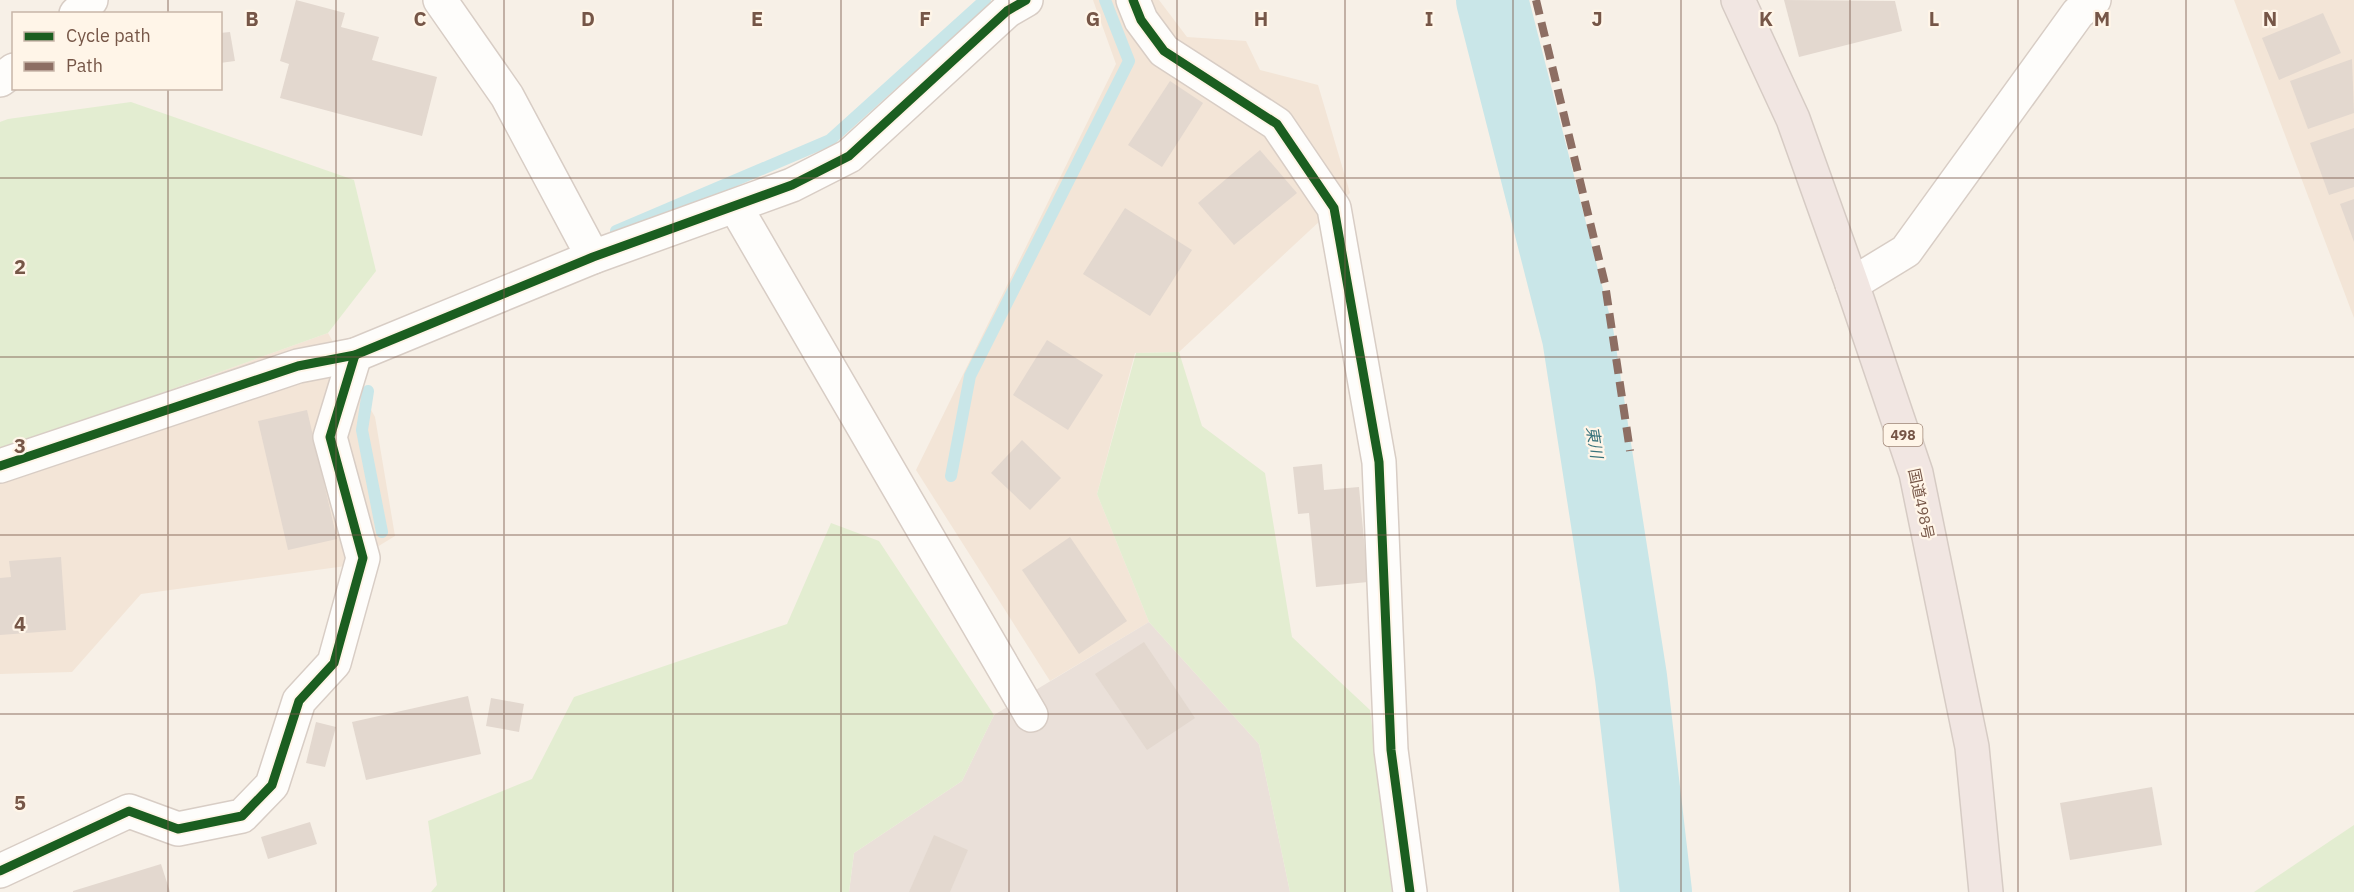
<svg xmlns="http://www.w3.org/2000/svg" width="2354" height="892" font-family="'IBM Plex Sans','Noto Sans JP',sans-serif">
<rect width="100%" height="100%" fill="#f7f0e7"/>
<g fill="#f3e5d7">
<path d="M1093,0H1159L1187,37L1246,41L1260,70L1318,85L1350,193L1179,352L1135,353L1097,494L1149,622L1050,681L916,470L1116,64Z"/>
<path d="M2234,0H2354V318Z"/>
<path d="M328,333L375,417L395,536L346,566L141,594L72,672L0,674V451Z"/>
</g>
<path fill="#eae0d9" d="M1149,622L1259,744L1290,892H849L854,853L962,781L994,715Z"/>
<g fill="#e3edd1">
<path d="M131,102L354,180L376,271L328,333L0,451V122L8,119Z"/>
<path d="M1179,352L1202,426L1265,473L1292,637L1370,710L1392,892H1290L1259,744L1149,622L1097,494L1136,353Z"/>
<path d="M831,523L879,541L994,715L962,781L854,853L849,892H431L437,885L428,821L532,779L574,697L787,624Z"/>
<path d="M2354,825V892H2254Z"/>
</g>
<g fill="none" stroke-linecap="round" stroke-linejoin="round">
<g stroke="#c9e6e8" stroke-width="12">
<path d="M616,231L830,140L985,0"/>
<path d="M368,391L362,430L382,532"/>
<path d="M951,476L970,376L1129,61L1105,0"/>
</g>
<path stroke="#c9e6e8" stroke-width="72" d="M1492,0L1578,337L1631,677L1656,892"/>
</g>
<g fill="#e3d8cf">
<path d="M296,0L345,13L341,27L379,37L372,60L437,77L422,136L280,98L289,64L280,61Z"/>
<path d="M1784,0L1895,1L1902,31L1799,57Z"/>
<path d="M2323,13L2341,53L2279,80L2262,38Z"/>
<path d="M230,32L235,61L220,63V33Z"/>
<path d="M2352,59L2354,113L2308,129L2290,81Z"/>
<path d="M1170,81L1203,103L1162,167L1128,145Z"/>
<path d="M2354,128V187L2329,195L2310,143Z"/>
<path d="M1260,150L1297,193L1234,245L1198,203Z"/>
<path d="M2354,199V242L2340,204Z"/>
<path d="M1125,208L1192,250L1150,316L1083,274Z"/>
<path d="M1047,340L1103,375L1068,430L1013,395Z"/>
<path d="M307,410L337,539L288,550L258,421Z"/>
<path d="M1022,440L1061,478L1030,510L991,473Z"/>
<path d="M1322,464L1324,490L1359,487L1368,582L1316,587L1309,513L1298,514L1293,467Z"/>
<path d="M1070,537L1127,621L1079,654L1022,570Z"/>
<path d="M61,557L66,630L0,635V578L11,577L9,561Z"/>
<path d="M1144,642L1195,718L1147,750L1095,674Z"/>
<path d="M468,696L481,754L366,780L352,722Z"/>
<path d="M491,698L524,704L519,732L486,726Z"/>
<path d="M316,722L336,727L325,767L306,763Z"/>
<path d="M2152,787L2162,845L2070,860L2060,803Z"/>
<path d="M310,822L317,844L268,859L261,837Z"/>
<path d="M934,835L968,850L950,892H909Z"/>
<path d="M161,864L170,892H73V891Z"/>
</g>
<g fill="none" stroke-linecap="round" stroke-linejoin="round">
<defs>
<g id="minor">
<path d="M440,0L507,96L593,257"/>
<path d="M1133,0L1141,20L1164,51L1277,124L1334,208L1379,462L1391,750L1410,892"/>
<path d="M76,14L91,0"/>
<path d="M0,80L14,70"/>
<path d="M735,206L1031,715"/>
<path d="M1852,284L1906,251L2078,13L2094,0"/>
<path d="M0,466L298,366L355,355L593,257L792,185L849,156L1007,11L1026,0"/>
<path d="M0,871L129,811L178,829L242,816L272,785L299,701L334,663L363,558L330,437L355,355"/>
</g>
<path id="highway" d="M1738,0L1793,119L1852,284L1916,473L1972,747L1986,892"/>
</defs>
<use href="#minor" stroke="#d8cdc5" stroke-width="36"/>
<use href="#highway" stroke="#d6cbc4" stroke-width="36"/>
<use href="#minor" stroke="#fefdfb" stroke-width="33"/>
<use href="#highway" stroke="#f1e6e2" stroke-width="33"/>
<path stroke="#8d6e63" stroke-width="8" stroke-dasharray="15 8" stroke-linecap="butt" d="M1536,0L1605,284L1630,451"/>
<defs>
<g id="cycleway">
<path d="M1133,0L1141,20L1164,51L1277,124L1334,208L1379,462L1391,750L1410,892"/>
<path d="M0,466L298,366L355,355L593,257L792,185L849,156L1007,11L1026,0"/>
<path d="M0,871L129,811L178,829L242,816L272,785L299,701L334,663L363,558L330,437L355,355"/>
</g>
</defs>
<use href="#cycleway" stroke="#fff5e8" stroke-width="13"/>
<use href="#cycleway" stroke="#1b5e20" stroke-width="9"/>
</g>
<path fill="none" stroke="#765647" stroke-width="1.5" stroke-opacity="0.55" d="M168,0V14M336,0V892M504,0V892M673,0V892M841,0V892M1009,0V892M1177,0V892M1345,0V892M1513,0V892M1681,0V892M1850,0V892M2018,0V892M2186,0V892M168,88V892M0,178H2354M0,357H2354M0,535H2354M0,714H2354"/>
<g text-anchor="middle" stroke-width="4.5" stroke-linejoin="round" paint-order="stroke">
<rect fill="#fff5e8" stroke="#9f8677" stroke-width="1.5" x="1883.5" y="424" width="39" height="22" rx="4.5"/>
<g font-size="14" font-weight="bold" fill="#765647">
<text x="1903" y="440">498</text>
</g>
<g font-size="15" fill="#765647" stroke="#fff5e8">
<text transform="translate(1921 504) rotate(78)" y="5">国道498号</text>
</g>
<g font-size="16" font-style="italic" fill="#3a747c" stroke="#fff5e8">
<text transform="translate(1595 442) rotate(81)" y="6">東川</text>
</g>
</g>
<g font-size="20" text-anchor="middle" font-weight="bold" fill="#765647" stroke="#fff5e8" stroke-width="4.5" stroke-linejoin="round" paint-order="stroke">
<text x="252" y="26">B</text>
<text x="420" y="26">C</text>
<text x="588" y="26">D</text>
<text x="757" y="26">E</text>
<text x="925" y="26">F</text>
<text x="1093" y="26">G</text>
<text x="1261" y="26">H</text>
<text x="1429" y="26">I</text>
<text x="1597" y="26">J</text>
<text x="1766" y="26">K</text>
<text x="1934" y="26">L</text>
<text x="2102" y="26">M</text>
<text x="2270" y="26">N</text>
<text x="20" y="274">2</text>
<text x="20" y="453">3</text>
<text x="20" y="631">4</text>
<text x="20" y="810">5</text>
</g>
<rect x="12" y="12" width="210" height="78" fill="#fff5e8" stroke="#c8b5a8" stroke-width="1.5"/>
<rect x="24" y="32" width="30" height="9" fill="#1b5e20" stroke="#c8b5a8" stroke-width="1.5"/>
<text x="66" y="42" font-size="18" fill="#765647">Cycle path</text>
<rect x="24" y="62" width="30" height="9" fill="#8d6e63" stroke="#c8b5a8" stroke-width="1.5"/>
<text x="66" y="72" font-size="18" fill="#765647">Path</text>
</svg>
